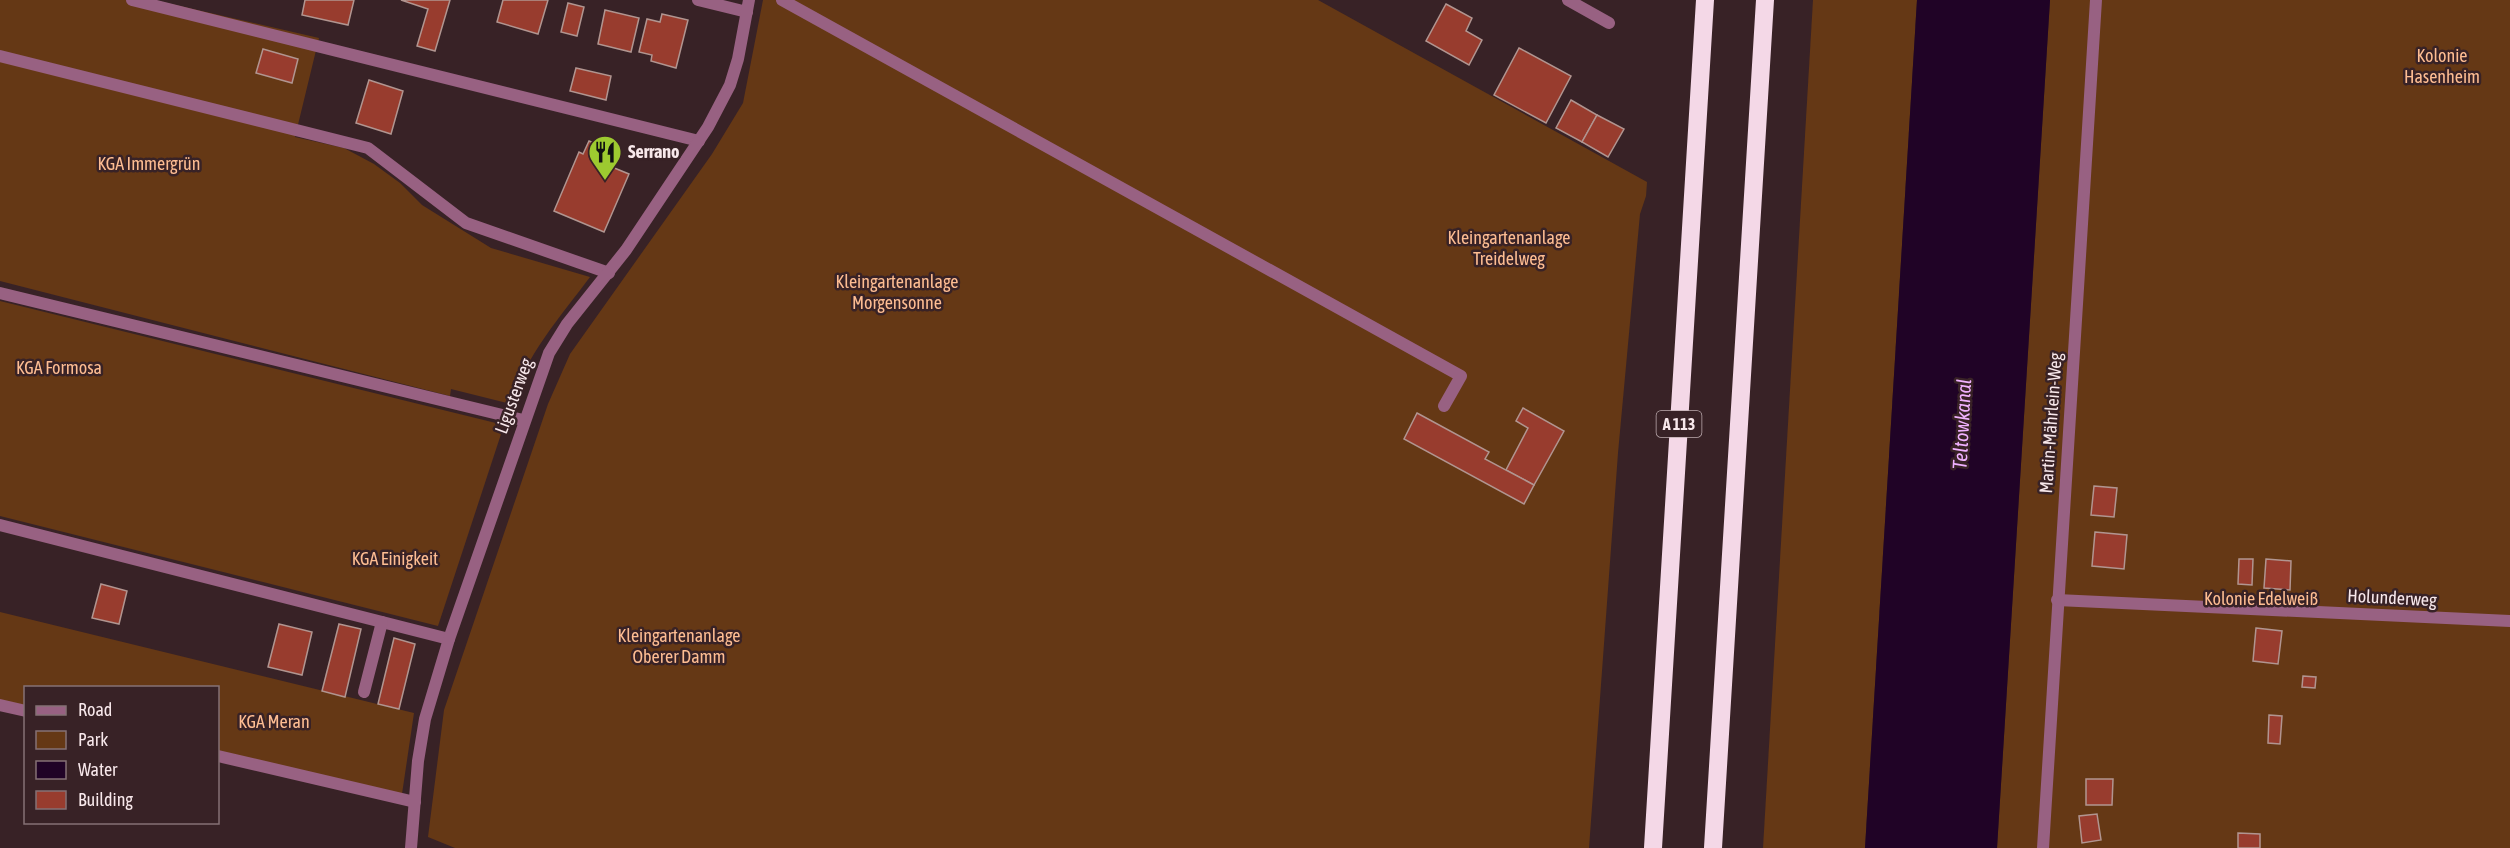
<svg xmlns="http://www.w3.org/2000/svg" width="2510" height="848" font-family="'Asap Condensed',sans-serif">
<rect width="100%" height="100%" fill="#382226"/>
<g fill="#653815">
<path d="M0,0H154L319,38L295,137L344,148L374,164L400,183L422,205L491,248L590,277C561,316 525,356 511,404L451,389L450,396L0,281Z"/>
<path d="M763,0H1318L1647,182L1646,196L1640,214L1618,453L1589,848H455L428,837L444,710L548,404L570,354L712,154L743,103Z"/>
<path d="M1813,0H1917L1865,848H1763Z"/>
<path d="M2050,0H2510V848H1997Z"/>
<path d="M0,301L504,425L438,626L0,516Z"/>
<path d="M0,612L414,713L402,794L218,751V688H26L25,706L0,700Z"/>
</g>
<path fill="#200326" d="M1917,0H2050L1997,848H1865Z"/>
<g fill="#983c2e" stroke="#b19590" stroke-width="1.5">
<path d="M305,0H354L348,25L302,15Z"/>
<path d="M401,0H450L435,51L417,46L428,9Z"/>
<path d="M503,0H548L538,34L497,22Z"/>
<path d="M568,3L584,7L577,36L561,32Z"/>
<path d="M1446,4L1472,18L1466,31L1482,40L1469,65L1426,41Z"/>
<path d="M605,10L639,18L631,52L598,44Z"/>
<path d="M662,14L688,20L676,68L651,61L652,55L639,52L647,19L660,22Z"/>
<path d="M1519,48L1571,76L1546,123L1494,95Z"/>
<path d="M263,49L298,59L292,83L256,73Z"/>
<path d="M576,68L611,76L606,100L570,91Z"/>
<path d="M369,80L403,91L391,134L356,123Z"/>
<path d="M1571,100L1597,115L1582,142L1556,128Z"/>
<path d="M1597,115L1624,129L1608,157L1582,142Z"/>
<path d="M589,141L608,149L602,163L629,174L604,232L554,211L579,152L583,154Z"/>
<path d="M1523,408L1564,431L1534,485L1506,470L1528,428L1516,421Z"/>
<path d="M1417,413L1489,452L1485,459L1534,485L1524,504L1404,439Z"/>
<path d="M2094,486L2117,488L2114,517L2091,515Z"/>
<path d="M2095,532L2127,535L2124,569L2092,566Z"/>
<path d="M2239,559H2253L2252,585L2238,584Z"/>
<path d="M2266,559L2291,561L2290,590L2264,588Z"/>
<path d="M101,584L127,591L119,624L92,618Z"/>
<path d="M279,624L312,632L302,675L268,667Z"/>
<path d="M339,624L361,629L345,697L322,691Z"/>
<path d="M2256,628L2282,631L2278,664L2253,661Z"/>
<path d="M394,638L415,644L399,709L378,704Z"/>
<path d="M2303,676L2316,677L2315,688L2302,687Z"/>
<path d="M2269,715L2282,716L2280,744L2268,743Z"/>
<path d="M2086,779H2113L2112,805H2086Z"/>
<path d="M2097,814L2101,840L2082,843L2079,816Z"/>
<path d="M2238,833L2260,834V848H2238Z"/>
</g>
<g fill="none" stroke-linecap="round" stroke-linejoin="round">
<g stroke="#986182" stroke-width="12">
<path d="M132,0L699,141"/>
<path d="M698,0L747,12"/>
<path d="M782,0L1461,376L1444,406"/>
<path d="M1568,0L1609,23"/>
<path d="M0,56L368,148L466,223L609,273"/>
<path d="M0,293L523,420"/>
<path d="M0,525L449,639"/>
<path d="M2057,600L2510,621"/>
<path d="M364,692L382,622"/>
<path d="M0,705L26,711"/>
<path d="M218,756L415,802"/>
<path d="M2043,848L2096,0"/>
</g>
<path stroke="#986182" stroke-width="12" d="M411,848L418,761L425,719L449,639L549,353L567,324L626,250L708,127L730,85L738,59L749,0"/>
<g stroke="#f4d8e7" stroke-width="18">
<path d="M1653,848L1705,0"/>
<path d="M1713,848L1765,0"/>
</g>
</g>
<defs>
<symbol id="restaurant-pin" viewBox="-11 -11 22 30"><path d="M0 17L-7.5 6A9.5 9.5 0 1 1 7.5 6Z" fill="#9dca30" stroke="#382226"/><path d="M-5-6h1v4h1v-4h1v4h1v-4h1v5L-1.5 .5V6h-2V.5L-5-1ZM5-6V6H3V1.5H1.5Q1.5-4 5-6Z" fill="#111"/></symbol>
</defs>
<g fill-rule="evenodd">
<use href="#restaurant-pin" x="586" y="133" width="38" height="52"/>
</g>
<g text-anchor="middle" stroke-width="5" stroke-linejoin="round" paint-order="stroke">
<rect fill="#382226" stroke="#beadb0" stroke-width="1.5" x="1656.5" y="411" width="45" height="26" rx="4.5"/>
<g font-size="16" font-weight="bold" fill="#f8e8eb">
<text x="1679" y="430">A 113</text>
</g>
<g font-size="18" fill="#febd92" stroke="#382226">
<text x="2442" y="62">Kolonie<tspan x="2442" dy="21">Hasenheim</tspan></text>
<text x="149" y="170">KGA Immergrün</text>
<text x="1509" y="244">Kleingartenanlage<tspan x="1509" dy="21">Treidelweg</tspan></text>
<text x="897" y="288">Kleingartenanlage<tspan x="897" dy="21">Morgensonne</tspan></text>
<text x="59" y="374">KGA Formosa</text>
<text x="395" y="565">KGA Einigkeit</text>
<text x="2261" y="605">Kolonie Edelweiß</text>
<text x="679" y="642">Kleingartenanlage<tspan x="679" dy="21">Oberer Damm</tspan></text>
<text x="274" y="728">KGA Meran</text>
</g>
<g font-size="18" font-weight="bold" fill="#f8e8eb" stroke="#382226" text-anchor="start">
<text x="628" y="158">Serrano</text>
</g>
<g font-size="18" fill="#f8e8eb" stroke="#382226">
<text transform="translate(514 396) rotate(-70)" y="6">Ligusterweg</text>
<text transform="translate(2051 423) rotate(-86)" y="6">Martin-Mährlein-Weg</text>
<text transform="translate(2392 598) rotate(3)" y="6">Holunderweg</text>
</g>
<g font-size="20" font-style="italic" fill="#f0b1fe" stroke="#382226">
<text transform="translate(1962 424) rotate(-87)" y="7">Teltowkanal</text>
</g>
</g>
<rect x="24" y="686" width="195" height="138" fill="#382226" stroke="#857175" stroke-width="1.5"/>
<rect x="36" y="706" width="30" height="9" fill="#986182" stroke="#857175" stroke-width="1.5"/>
<text x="78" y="716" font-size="18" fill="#f8e8eb">Road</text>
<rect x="36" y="731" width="30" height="18" fill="#653815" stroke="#857175" stroke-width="1.5"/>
<text x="78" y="746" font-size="18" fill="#f8e8eb">Park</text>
<rect x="36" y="761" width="30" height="18" fill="#200326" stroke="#857175" stroke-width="1.5"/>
<text x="78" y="776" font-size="18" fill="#f8e8eb">Water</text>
<rect x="36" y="791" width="30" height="18" fill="#983c2e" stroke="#857175" stroke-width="1.5"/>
<text x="78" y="806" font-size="18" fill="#f8e8eb">Building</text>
</svg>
